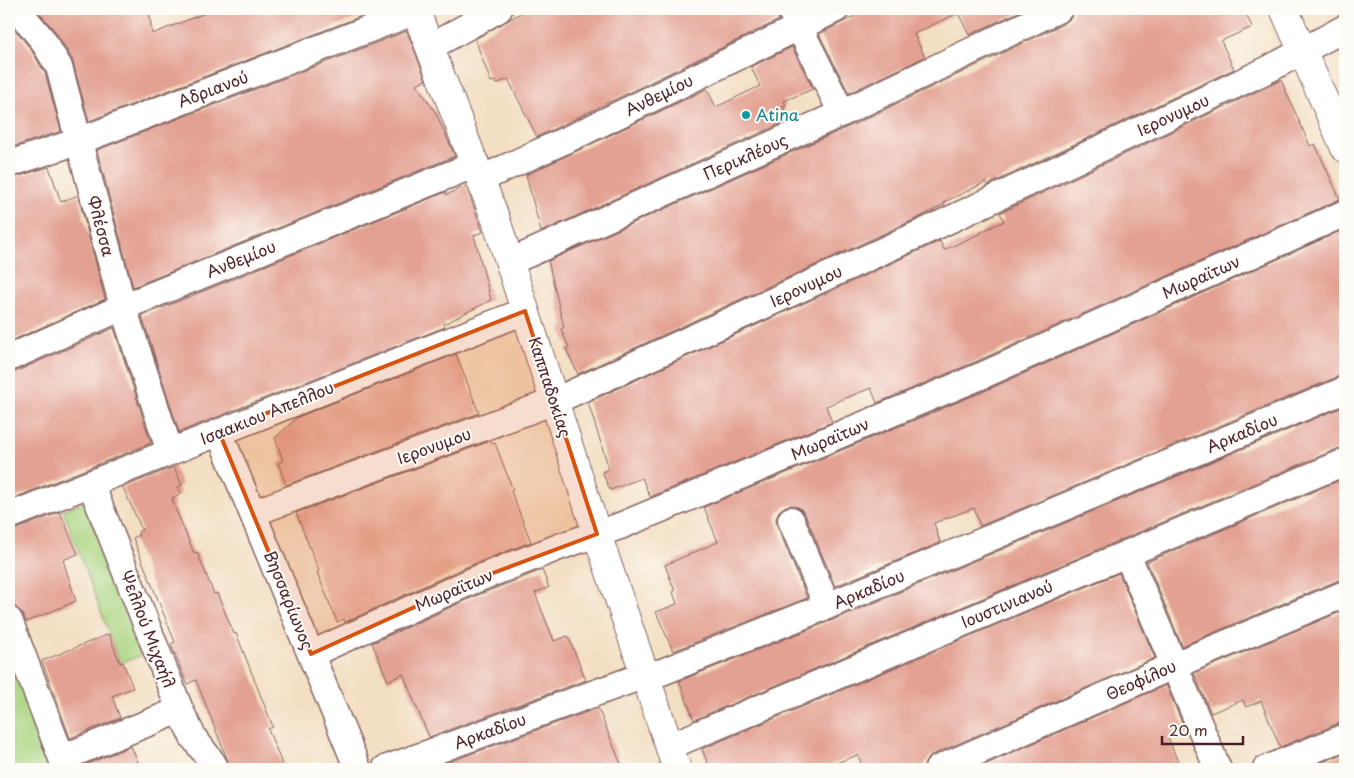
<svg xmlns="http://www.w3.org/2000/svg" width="1354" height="778" font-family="'Playpen Sans',sans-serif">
<rect width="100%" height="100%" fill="#fdfcf7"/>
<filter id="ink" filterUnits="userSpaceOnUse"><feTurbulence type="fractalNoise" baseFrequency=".02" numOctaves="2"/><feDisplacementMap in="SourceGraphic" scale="10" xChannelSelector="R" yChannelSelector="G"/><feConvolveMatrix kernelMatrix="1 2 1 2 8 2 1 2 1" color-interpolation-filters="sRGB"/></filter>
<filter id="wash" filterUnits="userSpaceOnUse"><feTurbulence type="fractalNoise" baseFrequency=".0096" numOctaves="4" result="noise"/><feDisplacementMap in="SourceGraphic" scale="20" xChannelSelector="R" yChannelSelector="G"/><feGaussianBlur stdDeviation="1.12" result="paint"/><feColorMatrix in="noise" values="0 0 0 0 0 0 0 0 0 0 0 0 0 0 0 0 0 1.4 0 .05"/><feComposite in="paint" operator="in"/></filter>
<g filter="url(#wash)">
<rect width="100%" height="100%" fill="#f3dfc3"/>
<g fill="#aad480" stroke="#7a7a56">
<path d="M84,502L141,656L120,663L63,510Z"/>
<path d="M9,638L59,769H9Z"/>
</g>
<g id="blocks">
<g fill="#e3a193">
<path d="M36,9H149L152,34L215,9H380L89,121L72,59L55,31Z"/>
<path d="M528,9H775L779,20L537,137L508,79L496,84L495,81L491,82L475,39Z"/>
<path d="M869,9H1025L969,35L958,13L914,34L925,57L849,93L819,34Z"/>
<path d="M1074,9H1244L1252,27L1221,41L1234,69L988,185L986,182L944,202L945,204L922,216L578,374L566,349L569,348L561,329L564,327L548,261L848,127L1065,23L1072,17Z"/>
<path d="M9,23L30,48L45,73L61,131L9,148Z"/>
<path d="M407,31L426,80L416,84L436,113L455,156L133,287L97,150Z"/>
<path d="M792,47L813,89L784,101L786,106L783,107L789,120L541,232L526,175L707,89L716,107L760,86L751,67Z"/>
<path d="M1281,80L1310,146L1315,144L1340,199L975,362L877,403L871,388L826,406L832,422L650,497L642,478L610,490L602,472L609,469L588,402L940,241L944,250L981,233V232L1004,221L1000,213Z"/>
<path d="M49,167L61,202L78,195L105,299L9,342V179Z"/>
<path d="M466,186L483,232L474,235L491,300L444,324L445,327L179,432L142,316L446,192V195Z"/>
<path d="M1345,229V375L1339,376L980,526L974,508L934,523L940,543L835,586L805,514L800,508L792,505L786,506L779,511L776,519L777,525L807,598L673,651L656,612L677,604L673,592L675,591L665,565L718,542L704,507L987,390Z"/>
<path d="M114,328L151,443L9,500V373L15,372Z"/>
<path d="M456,354L479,413L286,485L278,463L283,461L275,438L298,417Z"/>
<path d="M1345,406V447L1339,448L694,720L679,681L833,620Z"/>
<path d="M490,441L492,444L495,443L513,490L511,491L531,542L466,567L345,622L344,619L337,622L317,572L319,571L296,513Z"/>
<path d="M174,467L182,485L178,487L181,494L172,498L175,508L194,553L197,552L214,594L217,593L234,634L236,633L273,727L268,729L284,769H231L196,680L187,684L171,644L175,642L133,538L139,535L138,532L142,530L123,487Z"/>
<path d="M1345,478V579L1339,580L1182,646L1147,562Z"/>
<path d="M60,512L78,554L63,560L76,601L26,622L23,614L15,607L9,591V531L15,530Z"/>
<path d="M542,570L549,587L535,593L554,641L568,636L586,680L429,737L403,674L388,681L372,643L478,595Z"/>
<path d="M1119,573L1155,658L932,755L926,761L923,769H863L858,755L820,769H710L702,749Z"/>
<path d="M1345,610V722L1339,723L1280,747L1261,701L1246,707L1243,700L1211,713L1194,673Z"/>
<path d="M109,634L120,663L123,662L133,688L112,696L120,718L70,738L42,661Z"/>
<path d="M1166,685L1184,727L1167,735L1181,769H975Z"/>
<path d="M598,708L623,769H448L446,763Z"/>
<path d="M131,746L141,769H81L80,767Z"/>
<path d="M1345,753V769H1305Z"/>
</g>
</g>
</g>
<g filter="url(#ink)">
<use href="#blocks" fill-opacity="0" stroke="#856260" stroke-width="1"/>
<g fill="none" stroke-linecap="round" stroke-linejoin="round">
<defs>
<g id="street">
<path d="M17,9L42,39L59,67L123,307L170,452"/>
<path d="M790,9L842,113"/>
<path d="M430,47L499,9"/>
<path d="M9,164L79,141L416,11"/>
<path d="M481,179L581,133L836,9"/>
<path d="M510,262L842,113L1059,9"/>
<path d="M9,358L123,307L476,164"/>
<path d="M219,432L358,769"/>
<path d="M91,484L180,710L193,737L212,762L216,769"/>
<path d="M253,513L555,401L928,230L1269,69L1345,28"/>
<path d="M9,516L525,311"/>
<path d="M791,520L827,606"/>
<path d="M1127,554L1218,769"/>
<path d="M9,620L66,769"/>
<path d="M311,654L472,581L559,547L620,526L981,376L1345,213"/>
<path d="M670,746L1345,462"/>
<path d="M62,758L180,710"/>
<path d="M385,769L645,675L662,672L827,606L1345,390"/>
<path d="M938,769L1175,665L1345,594"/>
<path d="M1266,769L1345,737"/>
</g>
<g id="secondary">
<path d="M415,9L496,220L597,534L677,769"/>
<path d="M1284,9L1345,148"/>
</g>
</defs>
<use href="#street" stroke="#856260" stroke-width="29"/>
<use href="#secondary" stroke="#856260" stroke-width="30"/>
<use href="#street" stroke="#fff" stroke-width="26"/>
<use href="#secondary" stroke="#fff" stroke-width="28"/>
</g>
</g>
<path fill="#d8530f" fill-opacity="0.2" stroke="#d8530f" stroke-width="4" stroke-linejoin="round" d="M525,311L597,534L472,581L311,654L219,432Z"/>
<circle fill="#0f9aa8" stroke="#fdfcf7" stroke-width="2" cx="746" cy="115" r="5"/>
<g text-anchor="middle" stroke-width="4" stroke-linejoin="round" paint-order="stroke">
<g font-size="16" fill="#4a1f2b" stroke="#fdfcf7">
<text transform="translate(213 89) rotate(-21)" y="6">Αδριανού</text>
<text transform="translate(659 95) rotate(-26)" y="6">Ανθεμίου</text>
<text transform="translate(1173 115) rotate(-25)" y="6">Ιερονυμου</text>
<text transform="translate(745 157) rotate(-24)" y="6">Περικλέους</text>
<text transform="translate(101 226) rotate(75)" y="6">Φλέσσα</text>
<text transform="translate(241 259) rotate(-22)" y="6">Ανθεμίου</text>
<text transform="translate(1201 277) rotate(-24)" y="6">Μωραϊτων</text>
<text transform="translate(806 286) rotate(-25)" y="6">Ιερονυμου</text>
<text transform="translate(550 387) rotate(72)" y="6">Καππαδοκίας</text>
<text transform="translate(267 413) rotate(-22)" y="6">Ισαακιου Απελλου</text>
<text transform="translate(1242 433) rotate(-23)" y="6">Αρκαδίου</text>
<text transform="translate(830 439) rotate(-23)" y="6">Μωραϊτων</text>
<text transform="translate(434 446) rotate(-20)" y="6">Ιερονυμου</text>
<text transform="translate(869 589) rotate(-23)" y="6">Αρκαδίου</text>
<text transform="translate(454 590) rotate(-23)" y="6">Μωραϊτων</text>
<text transform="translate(289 600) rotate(68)" y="6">Βησσαρίωνος</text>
<text transform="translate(1007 604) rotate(-23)" y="6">Ιουστινιανού</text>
<text transform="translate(148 629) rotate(69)" y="6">Ψελλού Μιχαήλ</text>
<text transform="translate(1141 680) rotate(-24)" y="6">Θεοφίλου</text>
<text transform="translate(490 731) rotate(-20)" y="6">Αρκαδίου</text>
</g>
<g font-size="16" fill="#0d838f" stroke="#fdfcf7" text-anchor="start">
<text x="756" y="121">Atina</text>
</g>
</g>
<rect width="1354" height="778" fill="none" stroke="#fdfcf7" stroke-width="30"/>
<path d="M1162 736v8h81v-8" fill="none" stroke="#4a1f2b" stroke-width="2.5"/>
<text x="1169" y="736" font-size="15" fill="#4a1f2b" stroke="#fdfcf7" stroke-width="4" paint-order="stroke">20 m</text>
</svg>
